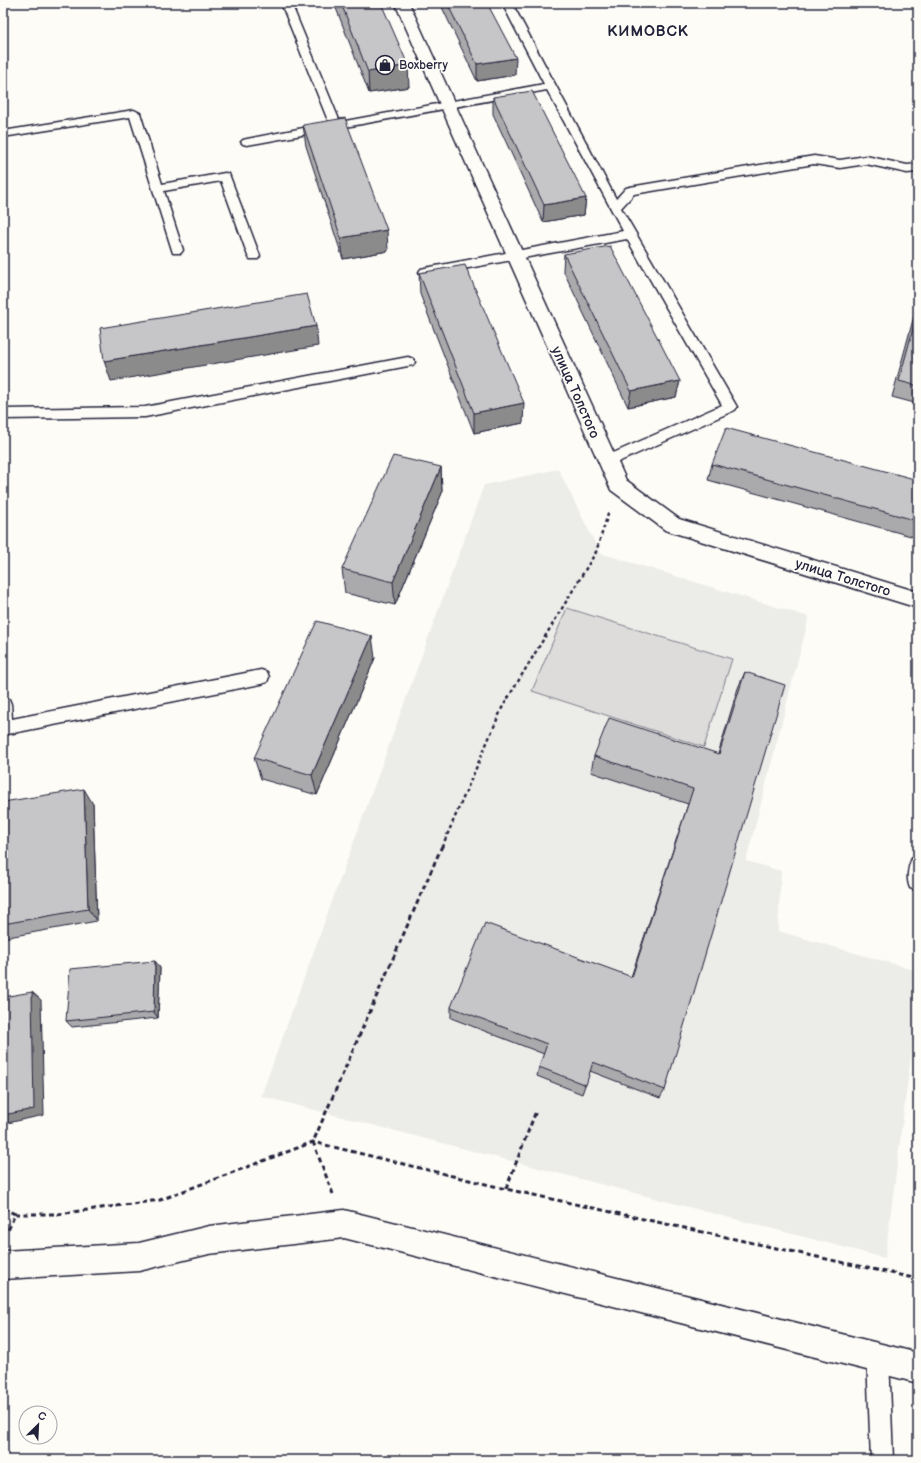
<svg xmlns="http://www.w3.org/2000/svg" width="921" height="1463" font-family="'Balsamiq Sans',sans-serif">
<rect width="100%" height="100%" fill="#fdfcf7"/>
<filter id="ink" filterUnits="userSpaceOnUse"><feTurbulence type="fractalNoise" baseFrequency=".025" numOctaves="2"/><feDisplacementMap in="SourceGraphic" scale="8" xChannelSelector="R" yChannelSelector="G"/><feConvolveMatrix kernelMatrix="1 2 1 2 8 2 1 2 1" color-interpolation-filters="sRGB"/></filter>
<g filter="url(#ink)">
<path fill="#ecece9" d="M558,469L600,553L809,617L746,861L781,871L778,931L918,971V1001L885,1258L261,1096L484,485Z"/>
<path fill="#dddcdb" stroke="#807f8b" d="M567,608L732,659L704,747L532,691Z"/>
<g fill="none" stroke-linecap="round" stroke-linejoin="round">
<defs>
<g id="service">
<path d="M281,3H291L340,122L544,84L502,3H512L616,199L626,188L630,187L814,156L840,160L866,156L907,165L918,164V172L907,173L866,164L840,168L814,164L634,194L621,208L737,407L735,410L607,467L602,466L600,462L602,458L722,405L627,239L425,276L421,275L419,272L421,269L425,268L623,231L547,90L247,145L243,144L241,142L243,140L247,139L329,123Z"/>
<path d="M134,110L140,113L162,184L225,173L229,174L260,256L258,259H250L248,256L221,181L164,191L183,250L181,253H173L130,117L3,137V131Z"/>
<path d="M408,357L413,359L415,362L413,365L145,417L3,419V409L145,407Z"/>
<path d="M261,670L267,672L269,677L267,682L261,684L3,735V697L9,699L11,704L12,719Z"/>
<path d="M918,856V889L916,890L910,888C906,879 908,867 912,858Z"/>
<path d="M878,1346L885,1350L889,1357L893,1460H871L867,1357L871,1350Z"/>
</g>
<path id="minor" d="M395,3H409L626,480L679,519L918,592V608L665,530L611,490Z"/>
<path id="secondary" d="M344,1210L918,1353V1383L344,1238L209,1254L139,1271L3,1279V1251L139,1243L209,1226Z"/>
</defs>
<use href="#service" stroke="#22223b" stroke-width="3"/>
<use href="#minor" stroke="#22223b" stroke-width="3"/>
<use href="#secondary" stroke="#22223b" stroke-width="3"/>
<path stroke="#22223b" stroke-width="2.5" stroke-dasharray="3.5 3" stroke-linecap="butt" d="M442,847L502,708L596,552L609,511"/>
<g stroke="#22223b" stroke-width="3" stroke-dasharray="5 3.5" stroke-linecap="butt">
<path d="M506,1189L536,1111"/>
<path d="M333,1194L313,1142L442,846"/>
<path d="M3,1208L15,1214L7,1233"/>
<path d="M15,1214H58L160,1200L313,1142L506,1189L918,1279"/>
</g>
<use href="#service" fill="#fdfcf7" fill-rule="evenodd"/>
<use href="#minor" fill="#fdfcf7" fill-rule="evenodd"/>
<use href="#secondary" fill="#fdfcf7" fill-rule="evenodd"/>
</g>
<g fill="#aaaaac" stroke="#22223b">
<path d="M334,3H381L409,87L369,93Z"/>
<path d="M440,3H487L515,75L477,81Z"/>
<path d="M493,97L586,198L584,215L543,222L493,114Z"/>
<path d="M303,125L388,251L343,259L306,146Z"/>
<path d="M564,254L680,381L676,397L628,407L563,270Z"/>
<path d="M419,273L523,423L474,433L420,294Z"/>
<path d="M918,301V404L892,397Z"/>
<path d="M712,464L918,480V538L708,480Z"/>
<path d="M441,467L442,493L395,605L345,593L342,569Z"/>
<path d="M375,658L317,795L261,779L254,758Z"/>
<path d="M745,672L665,1090L660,1098L590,1071L582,1094L537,1076L539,1067L544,1054L451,1018V1007L631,977L688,804L591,772L594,756L718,754L738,688Z"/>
<path d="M3,802L93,804L97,921L3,938Z"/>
<path d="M155,961L160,968L158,1018L72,1027L66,1021Z"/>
</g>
<g fill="#8b8b8c" stroke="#22223b">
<path d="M516,58L515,75L477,81V64Z"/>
<path d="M408,65L409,87L369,93L368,72Z"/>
<path d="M586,198L584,215L543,222L544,205Z"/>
<path d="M387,230L388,251L343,259L341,238Z"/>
<path d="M316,326L318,346L111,381L104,361Z"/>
<path d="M680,381L676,397L628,407L631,391Z"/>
<path d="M524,403L523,423L474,433V413Z"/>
<path d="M441,467L442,493L395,605L393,582Z"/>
<path d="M372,636L375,658L317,795L312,775Z"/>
<path d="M84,789L93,804L97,921L88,909Z"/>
<path d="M155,961L160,968L158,1018L154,1012Z"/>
<path d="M32,992L41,1000L44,1115L3,1124V1115Z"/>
</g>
<g fill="#c6c6c8" stroke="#22223b">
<path d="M341,3H381L408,65L368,72Z"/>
<path d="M447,3H487L516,58L477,64Z"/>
<path d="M532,91L586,198L544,205L493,97Z"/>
<path d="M345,118L387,230L341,238L303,125Z"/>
<path d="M610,246L680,381L631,391L564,254Z"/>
<path d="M465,265L524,403L474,413L419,273Z"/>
<path d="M307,294L316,326L104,361L100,328Z"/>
<path d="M918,310V386L899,381Z"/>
<path d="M726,428L918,480V521L712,464Z"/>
<path d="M393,456L441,467L393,582L342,569Z"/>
<path d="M317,621L372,636L312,775L254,758Z"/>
<path d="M745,672L785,685L665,1090L593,1062L586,1085L539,1067L547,1044L451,1007L485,923L632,977L693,789L594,756L609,718L719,754Z"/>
<path d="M84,789L88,909L3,924V802Z"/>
<path d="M155,961L154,1012L66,1021L70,969Z"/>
<path d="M32,992L34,1109L3,1115V997Z"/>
</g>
</g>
<defs>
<symbol id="shop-ring" viewBox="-11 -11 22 22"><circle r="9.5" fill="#fdfcf7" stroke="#22223b" stroke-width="1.5"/><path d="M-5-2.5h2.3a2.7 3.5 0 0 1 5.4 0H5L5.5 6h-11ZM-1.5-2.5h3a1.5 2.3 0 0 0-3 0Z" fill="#22223b"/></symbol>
</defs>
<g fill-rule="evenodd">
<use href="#shop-ring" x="374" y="54" width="22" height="22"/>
</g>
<g text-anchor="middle" stroke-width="3.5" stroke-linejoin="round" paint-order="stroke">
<g font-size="12" fill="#22223b" stroke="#fdfcf7" text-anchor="start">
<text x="399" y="69">Boxberry</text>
</g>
<g font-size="14" fill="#22223b" stroke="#fdfcf7">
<text transform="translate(576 392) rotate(66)" y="5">улица Толстого</text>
<text transform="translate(843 577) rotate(17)" y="5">улица Толстого</text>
</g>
<g font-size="15" font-weight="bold" letter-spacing="1" fill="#22223b" stroke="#fdfcf7">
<text x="648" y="36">КИМОВСК</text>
</g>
</g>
<rect width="921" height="1463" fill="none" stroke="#fdfcf7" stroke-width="16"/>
<rect x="8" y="8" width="905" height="1447" fill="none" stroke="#22223b" stroke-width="1.5" filter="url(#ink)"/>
<g transform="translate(38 1425) rotate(24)"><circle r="19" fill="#fdfcf7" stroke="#a5a5ac"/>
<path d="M0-3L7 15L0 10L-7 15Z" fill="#22223b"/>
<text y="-6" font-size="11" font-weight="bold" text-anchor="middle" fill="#22223b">С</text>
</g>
</svg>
